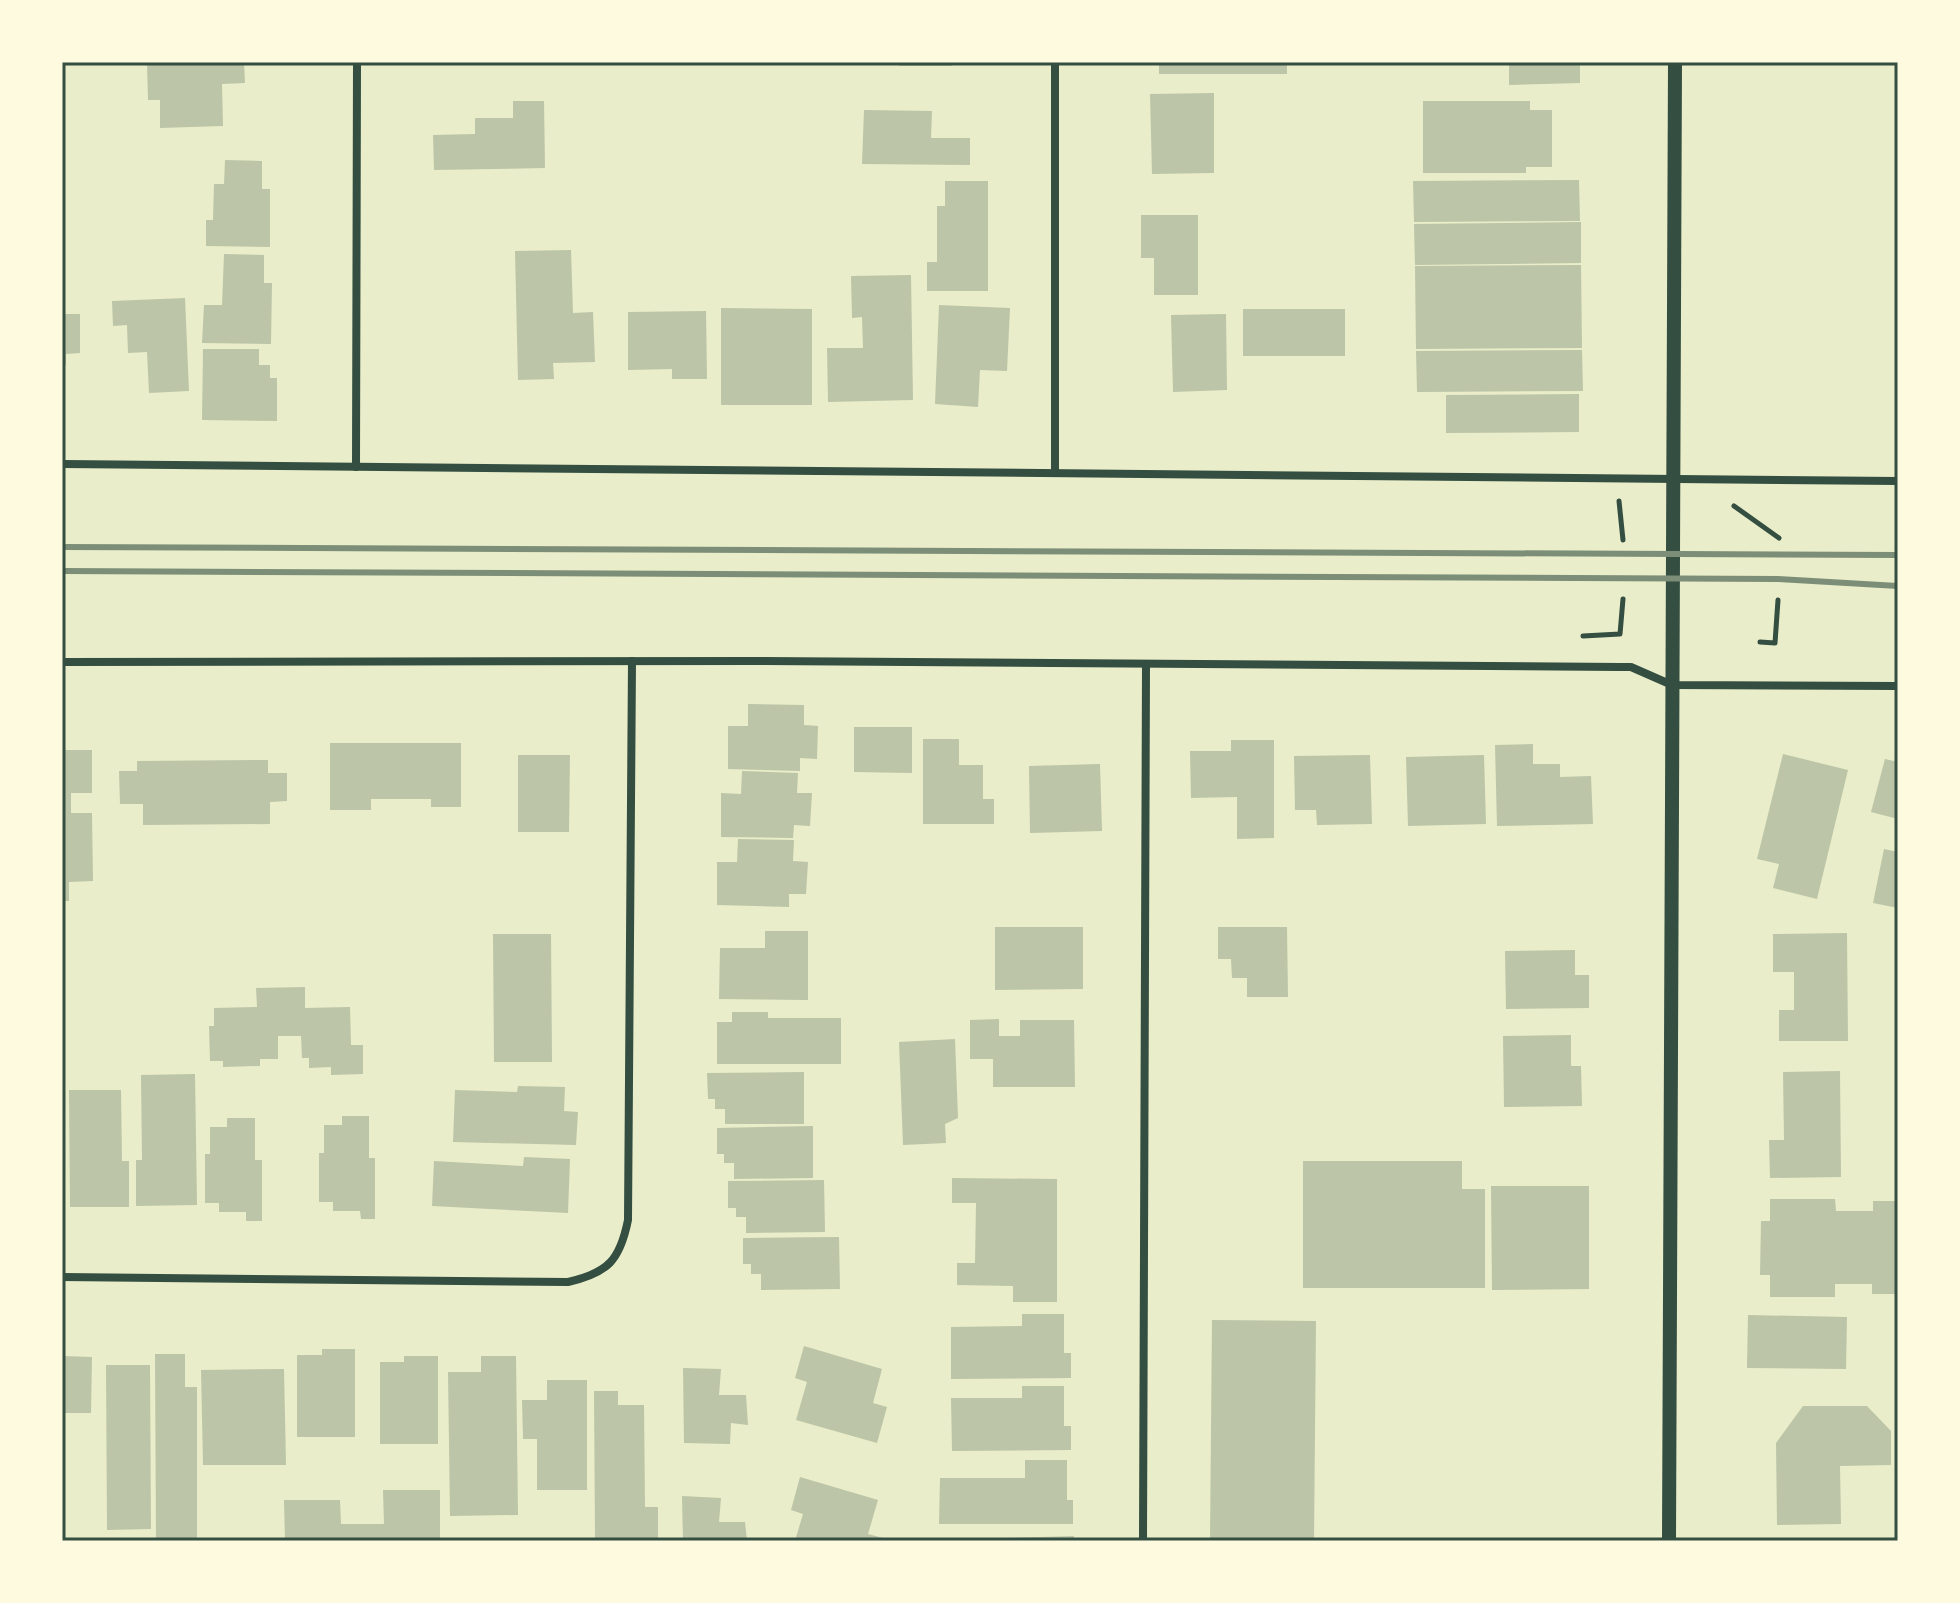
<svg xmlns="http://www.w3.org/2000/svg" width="1960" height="1603" font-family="'PT Sans Narrow',sans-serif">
<rect width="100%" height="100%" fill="#e9edc9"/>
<g fill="#bcc5a7">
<path d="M147,62H244L245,83L222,84L223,126L160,128V100H148Z"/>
<path d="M900,62H952V66H899Z"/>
<rect x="1159" y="62" width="128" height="12"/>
<path d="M1509,62H1580V83L1509,85Z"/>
<path d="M1214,93V173L1152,174L1150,94Z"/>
<path d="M513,101H544L545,168L434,170L433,135L475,134V118H513Z"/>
<path d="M1423,101H1530V110H1552V167H1526V173H1423Z"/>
<path d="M864,110L932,111L931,138H970V165L862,164Z"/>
<path d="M225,160L262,161V189H270V247L206,246V220H213L214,184H224Z"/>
<path d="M1579,180L1580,221L1414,222L1413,181Z"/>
<path d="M945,181H988V291H927V262H937V206H945Z"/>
<path d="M1141,215H1198V295H1154V258H1141Z"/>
<path d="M1581,222V263L1415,265L1414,224Z"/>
<path d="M571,250L573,313L593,312L595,362L553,363L554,379L518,380L515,251Z"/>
<path d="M224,254L264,255V283H272L271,344L202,343L204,305H222Z"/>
<path d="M1581,265L1582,348L1416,349L1415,266Z"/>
<path d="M911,275L913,400L828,402L827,348H863L862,317L852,318L851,276Z"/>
<path d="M185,298L189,391L149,393L147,352L128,353L127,325L113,326L112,301Z"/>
<path d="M939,305L1010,308L1007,371L980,370L978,407L935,404Z"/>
<path d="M721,308L812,309V405H721Z"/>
<rect x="1243" y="309" width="102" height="47"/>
<path d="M706,311L707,379H672V369L628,370V312Z"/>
<path d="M62,314H80V353L66,354V365H62Z"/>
<path d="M1226,314L1227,390L1173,392L1171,315Z"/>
<path d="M203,349H259V365H270V378H277V421L202,420Z"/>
<path d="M1582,350L1583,391L1417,392L1416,351Z"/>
<path d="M1579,394V432L1446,433V395Z"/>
<path d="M748,704L804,705V725L818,726L817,759L800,758V771L728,769V726H748Z"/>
<path d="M854,727H912V773L854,772Z"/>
<path d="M923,739H959V765H983V799H994V824H923Z"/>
<path d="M1231,740H1274V838L1237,839V797L1191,798L1190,751H1231Z"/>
<path d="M330,743H461V807H431V799H371V810H330Z"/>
<path d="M1533,744V764H1560V777L1591,776L1593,824L1497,826L1495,745Z"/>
<path d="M62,750H92V793H71V813H92L93,881L69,882V901H62Z"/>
<path d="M1783,754L1848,770L1817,899L1773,888L1779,864L1757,859Z"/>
<path d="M518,755H570L569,832H518Z"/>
<path d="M1370,755L1372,824L1317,825L1316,810H1295L1294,756Z"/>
<path d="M1484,755L1486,824L1408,826L1406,757Z"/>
<path d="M1885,759L1898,762V819L1871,812Z"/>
<path d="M268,760V773H287V801L270,802V824L143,825V804H120L119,771H137V761Z"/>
<path d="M1100,764L1102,831L1030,833L1029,766Z"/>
<path d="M742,771L798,773L797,793H812L810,826L794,825L793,838L721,837V793L741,794Z"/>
<path d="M738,839L794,840L793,861L808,862L806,894H789V907L717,905V862H737Z"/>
<path d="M1884,849L1898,852V908L1873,903Z"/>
<path d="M995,927H1083V989L995,990Z"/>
<path d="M1218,927H1287L1288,997H1247V978H1232L1231,959H1218Z"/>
<path d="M765,931H808V1000L719,999L720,948H765Z"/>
<path d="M1847,933L1848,1041H1779V1010H1794V972H1773V934Z"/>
<path d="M493,934H551L552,1062H494Z"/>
<path d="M1575,950V975H1589V1008L1506,1009L1505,951Z"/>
<path d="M305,987V1008L350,1007L351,1045H363V1074L331,1075V1067L309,1068V1058H302L301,1036H278V1059H260V1066L223,1067V1061H210L209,1026H214V1008L257,1007L256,988Z"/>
<path d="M732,1012H768V1018H841V1064H717V1022H732Z"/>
<path d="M999,1019V1036H1020V1020H1074L1075,1087H993V1059H970V1020Z"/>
<path d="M1571,1035V1066H1581L1582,1106L1504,1107L1503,1036Z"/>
<path d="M955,1039L958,1118L945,1124L946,1143L903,1145L899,1042Z"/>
<path d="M1840,1071L1841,1177L1770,1178L1769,1140H1784L1783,1072Z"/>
<path d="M804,1072V1124H725V1109H715V1099H708L707,1073Z"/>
<path d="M195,1074L197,1205L136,1206V1160H142L141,1075Z"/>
<path d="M518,1086L565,1087L564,1111L578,1112L576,1145L453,1142L455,1090L517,1092Z"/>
<path d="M69,1090H121L122,1161H129V1207H70Z"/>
<path d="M342,1116H369V1158H375V1219H361L360,1211H333V1202H319V1153H324V1125H342Z"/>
<path d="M227,1118H255V1160H262V1221H246V1212H219V1203H205V1154H210V1127H227Z"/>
<path d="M813,1126V1178L734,1179V1163H724V1154H717V1128Z"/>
<path d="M524,1157L570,1159L568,1213L432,1206L434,1161L523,1166Z"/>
<path d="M1303,1161H1462V1189H1485V1288H1303Z"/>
<path d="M952,1178L1057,1179V1302H1013V1286L957,1285V1263H975L976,1203H952Z"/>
<path d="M824,1180L825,1232L746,1233V1217H736V1208H728V1181Z"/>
<path d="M1491,1186H1589V1289L1492,1290Z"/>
<path d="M1770,1199H1835L1836,1211H1873V1201H1898V1294H1872V1284H1835V1297H1770V1275H1760L1761,1221H1770Z"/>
<path d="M839,1237L840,1289L761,1290V1274H751V1264H743V1238Z"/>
<path d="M1022,1314H1064V1353H1071V1378L951,1379V1327L1022,1326Z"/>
<path d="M1748,1315L1847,1317L1846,1369L1747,1368Z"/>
<path d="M1212,1320L1316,1321L1314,1541H1210Z"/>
<path d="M804,1346L882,1369L873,1403L887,1407L877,1443L796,1420L807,1382L795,1378Z"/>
<path d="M322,1349H355V1437H297V1355H322Z"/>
<path d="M155,1354H185V1387H197V1541H156Z"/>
<path d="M62,1356L92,1357L91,1413H62Z"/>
<path d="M404,1356H438V1444H380V1362H404Z"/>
<path d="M481,1356H516L518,1515L450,1516L448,1372H481Z"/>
<path d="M106,1365H150L151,1529L107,1530Z"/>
<path d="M683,1368L721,1369L719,1395H746L748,1425L731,1423L730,1444L684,1443Z"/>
<path d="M284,1369L286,1465H203L201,1370Z"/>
<path d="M547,1380H587V1490H537V1439H523L522,1400H547Z"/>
<path d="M1022,1386H1064V1426H1071V1450L952,1451L951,1398H1022Z"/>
<path d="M594,1391H618V1405H644L645,1507H658V1538H595Z"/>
<path d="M1803,1406H1867L1891,1431V1465L1840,1466L1841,1524L1777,1525L1776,1443Z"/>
<path d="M1025,1460H1067V1500H1073V1524H939L940,1478H1025Z"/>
<path d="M800,1477L878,1500L868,1534L883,1538L882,1541H795L803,1514L791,1510Z"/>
<path d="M383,1490H440V1541H285L284,1500H340L341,1524H384Z"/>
<path d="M682,1496L721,1498L719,1522H745L747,1541H683Z"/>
<path d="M1074,1536V1541H1010V1538Z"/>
</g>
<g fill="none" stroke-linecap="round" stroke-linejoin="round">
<g stroke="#344e41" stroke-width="5">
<path d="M1619,501L1623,540"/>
<path d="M1734,506L1779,538"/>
<path d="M1583,636L1620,634L1623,599"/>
<path d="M1760,642L1775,643L1778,600"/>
</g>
<g stroke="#344e41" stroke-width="8">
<path d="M62,464L1898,481"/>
<path d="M356,467L357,62"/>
<path d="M1055,473V62"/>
<path d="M62,662L764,661L1620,667H1631L1672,685L1898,686"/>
<path d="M62,1277L568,1282C608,1273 620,1260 628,1220L632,661"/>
<path d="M1143,1541L1146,664"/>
</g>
<path stroke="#344e41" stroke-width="14" d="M1669,1541L1675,62"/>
<g stroke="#7c8e77" stroke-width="6">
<path d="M62,547L1898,555"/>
<path d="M62,571L1778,579L1898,586"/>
</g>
</g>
<rect width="1960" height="1603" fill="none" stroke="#fefae0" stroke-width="128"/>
<rect x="64" y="64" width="1832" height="1475" fill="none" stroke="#344e41" stroke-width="3"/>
</svg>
